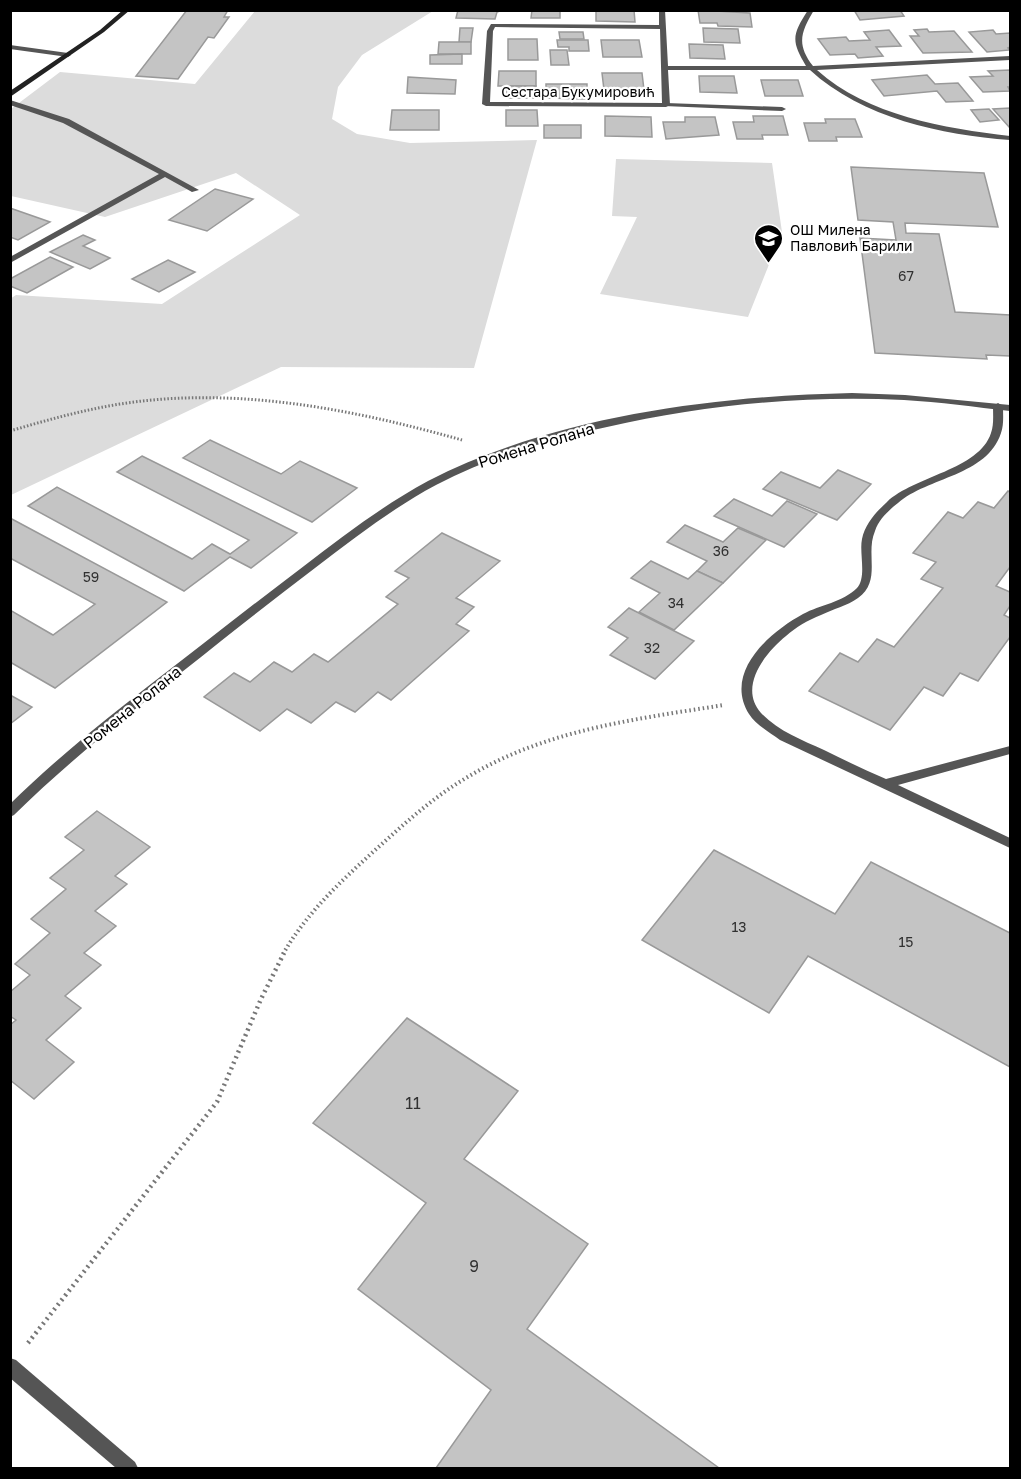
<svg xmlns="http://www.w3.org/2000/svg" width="1021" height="1479" font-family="'Golos Text',sans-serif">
<rect width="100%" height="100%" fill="#fff"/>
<g fill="#dcdcdc">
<path d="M255,11H433L362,55L338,87L332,119L357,134L410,143L537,140L474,368L281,367L11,495L10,299L16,295L162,304L300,215L236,173L105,217L11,196V109L60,72L195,84Z"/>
<path d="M616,159L772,163L782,232L748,317L600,294L637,217L612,216Z"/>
</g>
<g fill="#c4c4c4" stroke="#999" stroke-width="1.5">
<path d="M187,10H228L224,17H229L214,38L208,37L178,79L136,76Z"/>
<path d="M458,10H503L497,12L495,19L456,18Z"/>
<path d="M532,10H560V18H531Z"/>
<path d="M596,10H634L635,22L596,21Z"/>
<path d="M698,10L750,13L752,27L718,26L717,23H700Z"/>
<path d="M854,10H900L904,16L860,20Z"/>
<path d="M460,28H473L471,42H459Z"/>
<path d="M703,28L738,29L740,43L704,42Z"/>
<path d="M927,29L929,32L954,31L972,52L923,53L910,36H919L914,30Z"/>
<path d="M889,30L901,46L876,47L883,56L858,58L855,54L830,55L818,39L846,37L849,41L870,40L864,32Z"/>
<path d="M993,30L996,34L1010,33V47L1008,48L1010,50L987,52L969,32Z"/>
<path d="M559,32H583L584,39H560Z"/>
<path d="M508,39H537L538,60H508Z"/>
<path d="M557,40H588L589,51H569V47H558Z"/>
<path d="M601,40H639L642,57H603Z"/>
<path d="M439,42H471V54H438Z"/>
<path d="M689,44L723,45L725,59L690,58Z"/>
<path d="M550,50H567L569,65H551Z"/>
<path d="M462,54V64H430V55Z"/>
<path d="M1010,70V87H1008L1010,91L983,92L970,77L993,76L988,71Z"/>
<path d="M499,71H536V86H498Z"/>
<path d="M602,73H642L644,90H604Z"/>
<path d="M927,75L935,84L958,83L973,101L946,102L937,91L884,96L872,80Z"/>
<path d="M699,76H734L737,93L700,92Z"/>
<path d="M408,77L456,80L455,94L407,93Z"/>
<path d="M761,80H798L803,96H765Z"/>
<path d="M546,84H587V99L546,98Z"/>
<path d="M507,86H536L537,98H507Z"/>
<path d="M1010,108V128L993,109Z"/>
<path d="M989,109L999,120L980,122L971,110Z"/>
<path d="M392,110H439V130H390Z"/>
<path d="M506,110H537L538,126H506Z"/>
<path d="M605,116L651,117L652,137L605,136Z"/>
<path d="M753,116H783L788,135H762L763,139H737L733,122H754Z"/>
<path d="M685,117H715L719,135L666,139L663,122H685Z"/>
<path d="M825,119H855L862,137H836L837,141H809L804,123H826Z"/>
<rect x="544" y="125" width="37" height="13"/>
<path d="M851,167L984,173L998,227L905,223L906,233L939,234L955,312L1010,315V356L986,355L987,359L875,353L860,238L896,240L893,222L858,220Z"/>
<path d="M215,189L253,199L207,231L169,220Z"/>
<path d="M10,208L50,222L18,240L10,237Z"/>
<path d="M83,235L95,240L83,246L110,258L90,269L50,252Z"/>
<path d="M50,257L73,267L27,293L10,286V279Z"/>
<path d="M168,260L195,272L159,292L132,279Z"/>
<path d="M210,440L281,474L300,461L357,488L312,522L183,458Z"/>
<path d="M142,456L297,533L251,568L230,557L184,591L28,506L57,487L192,559L212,544L230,554L249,540L117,472Z"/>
<path d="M838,470L871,484L837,520L763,489L781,472L820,488Z"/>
<path d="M1008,491L1010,492V567L996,586L1010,592V606L1004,615L1010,618V637L978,681L960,673L943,696L924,687L890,730L809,691L840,653L858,662L877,639L894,647L943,588L921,579L936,562L913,553L948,512L963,518L978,502L994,508Z"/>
<path d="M734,499L772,516L787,501L817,514L784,547L714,516Z"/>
<path d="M10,518L167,602L55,688L10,662V610L53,635L95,604L10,558Z"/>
<path d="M685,525L723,542L738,528L766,540L723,583L697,571L707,561L667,542Z"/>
<path d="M442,533L500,561L456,598L474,607L456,624L469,631L391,700L378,692L355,712L336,702L311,723L287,709L260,731L204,697L234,673L250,682L274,662L292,672L314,654L328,662L398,604L386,597L409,578L395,571Z"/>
<path d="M651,561L688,579L697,571L723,583L674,630L639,612L660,593L631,578Z"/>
<path d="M629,608L694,641L655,679L610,655L628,638L608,627Z"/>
<path d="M10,695L32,707L10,724Z"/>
<path d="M97,811L150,847L115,876L127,884L95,911L116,926L84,953L101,965L65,996L81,1008L46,1040L74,1062L34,1099L10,1080V1025L16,1020L10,1016V992L30,975L15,964L50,933L31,919L66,889L50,878L84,850L65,837Z"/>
<path d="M714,850L835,914L871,862L1010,933V1067L808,956L769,1013L642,940Z"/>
<path d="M407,1018L518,1091L464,1159L588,1244L527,1329L719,1468H436L491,1390L358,1289L426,1203L313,1123Z"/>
</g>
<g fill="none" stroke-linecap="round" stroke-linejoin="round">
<path stroke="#777" stroke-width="3" stroke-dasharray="1.5 2" stroke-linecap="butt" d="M10,431C47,420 83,410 120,404C235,386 352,409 462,440"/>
<path stroke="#777" stroke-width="4" stroke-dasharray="1.5 3" stroke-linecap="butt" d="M283,954C306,914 339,883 373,852C403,825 432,798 466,778C544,730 636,719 724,705"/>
<path stroke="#777" stroke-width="4.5" stroke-dasharray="2 4" stroke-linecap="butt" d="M28,1343L217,1102L261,999L284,953"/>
<g fill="#555" fill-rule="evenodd">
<path d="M10,45L68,53L71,55L68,57L10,49Z"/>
<path d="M666,103L782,107L786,109L782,111L664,106V104Z"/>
<path d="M998,403L1003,406C1003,415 1004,425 1001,433C987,476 928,477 898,503C889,510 879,519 875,531C865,554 882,581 858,598C847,606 833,609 821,615C808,620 796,627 786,636C765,653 738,687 761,713C778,731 802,740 824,750C844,760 865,770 886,779L1010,746V754L898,785L1010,838V848L780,740C769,732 756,725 749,714C723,672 770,632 803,614C820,605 843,602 857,588C867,577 859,553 862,539C865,524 876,512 887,502C914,476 979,470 991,433C994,425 993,415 993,406Z"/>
</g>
<g fill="#555" fill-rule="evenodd">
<path d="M659,10H665L668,66H806C791,41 792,35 808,10H814C801,32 796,44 813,66L1010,56V60L817,70C868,116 944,128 1010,136V140C942,135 862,118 810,70H668L670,105L666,107L486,106L482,104L487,31L491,24L659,25ZM495,27L660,29L662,103L490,102L493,31Z"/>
<path d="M10,100L69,119L199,190L192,192L165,177L10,263V257L159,174L63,123L10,105Z"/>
<path d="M852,393L905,395L1010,405V411C975,407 940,402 904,400C804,395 704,405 607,427C548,440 490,457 436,485C393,508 354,538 315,568C284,592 252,616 221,641C151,697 78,752 14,815L10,817V804C70,745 138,694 204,643C237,617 271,591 304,566C344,535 384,505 428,481C551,417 714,396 852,393Z"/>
<path d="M10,1358L16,1360L135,1462L138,1468H116L10,1378Z"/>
</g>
<path fill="#222" fill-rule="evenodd" d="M123,10H130L104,32L10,97V91L100,30Z"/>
</g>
<defs>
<symbol id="school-pin" viewBox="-11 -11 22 30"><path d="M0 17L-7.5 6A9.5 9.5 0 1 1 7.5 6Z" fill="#000" stroke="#fff"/><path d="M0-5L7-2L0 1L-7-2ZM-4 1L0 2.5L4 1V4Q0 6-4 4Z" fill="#fff"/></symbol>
</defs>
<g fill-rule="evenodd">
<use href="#school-pin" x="752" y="222" width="33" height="45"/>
</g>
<g text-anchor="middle" stroke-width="4.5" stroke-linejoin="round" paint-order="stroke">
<g font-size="14" fill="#000" stroke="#fff">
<text x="578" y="97">Сестара Букумировић</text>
</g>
<g font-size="14" fill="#000" stroke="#fff" text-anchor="start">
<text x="790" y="235">ОШ Милена<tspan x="790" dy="16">Павловић Барили</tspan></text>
</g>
<g font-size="14" fill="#313131">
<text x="906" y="281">67</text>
<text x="721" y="556">36</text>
<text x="91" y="582">59</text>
<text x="676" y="608">34</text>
<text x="652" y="653">32</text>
<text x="739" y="932">13</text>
<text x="906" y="947">15</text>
</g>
<g font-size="16" fill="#000" stroke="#fff">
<text transform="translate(536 445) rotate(-17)" y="6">Ромена Ролана</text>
<text transform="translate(132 707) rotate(-39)" y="6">Ромена Ролана</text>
</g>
<g font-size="16" fill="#313131">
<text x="413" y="1109">11</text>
<text x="474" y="1272">9</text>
</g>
</g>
<rect width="1021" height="1479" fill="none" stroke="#000000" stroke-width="24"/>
</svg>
